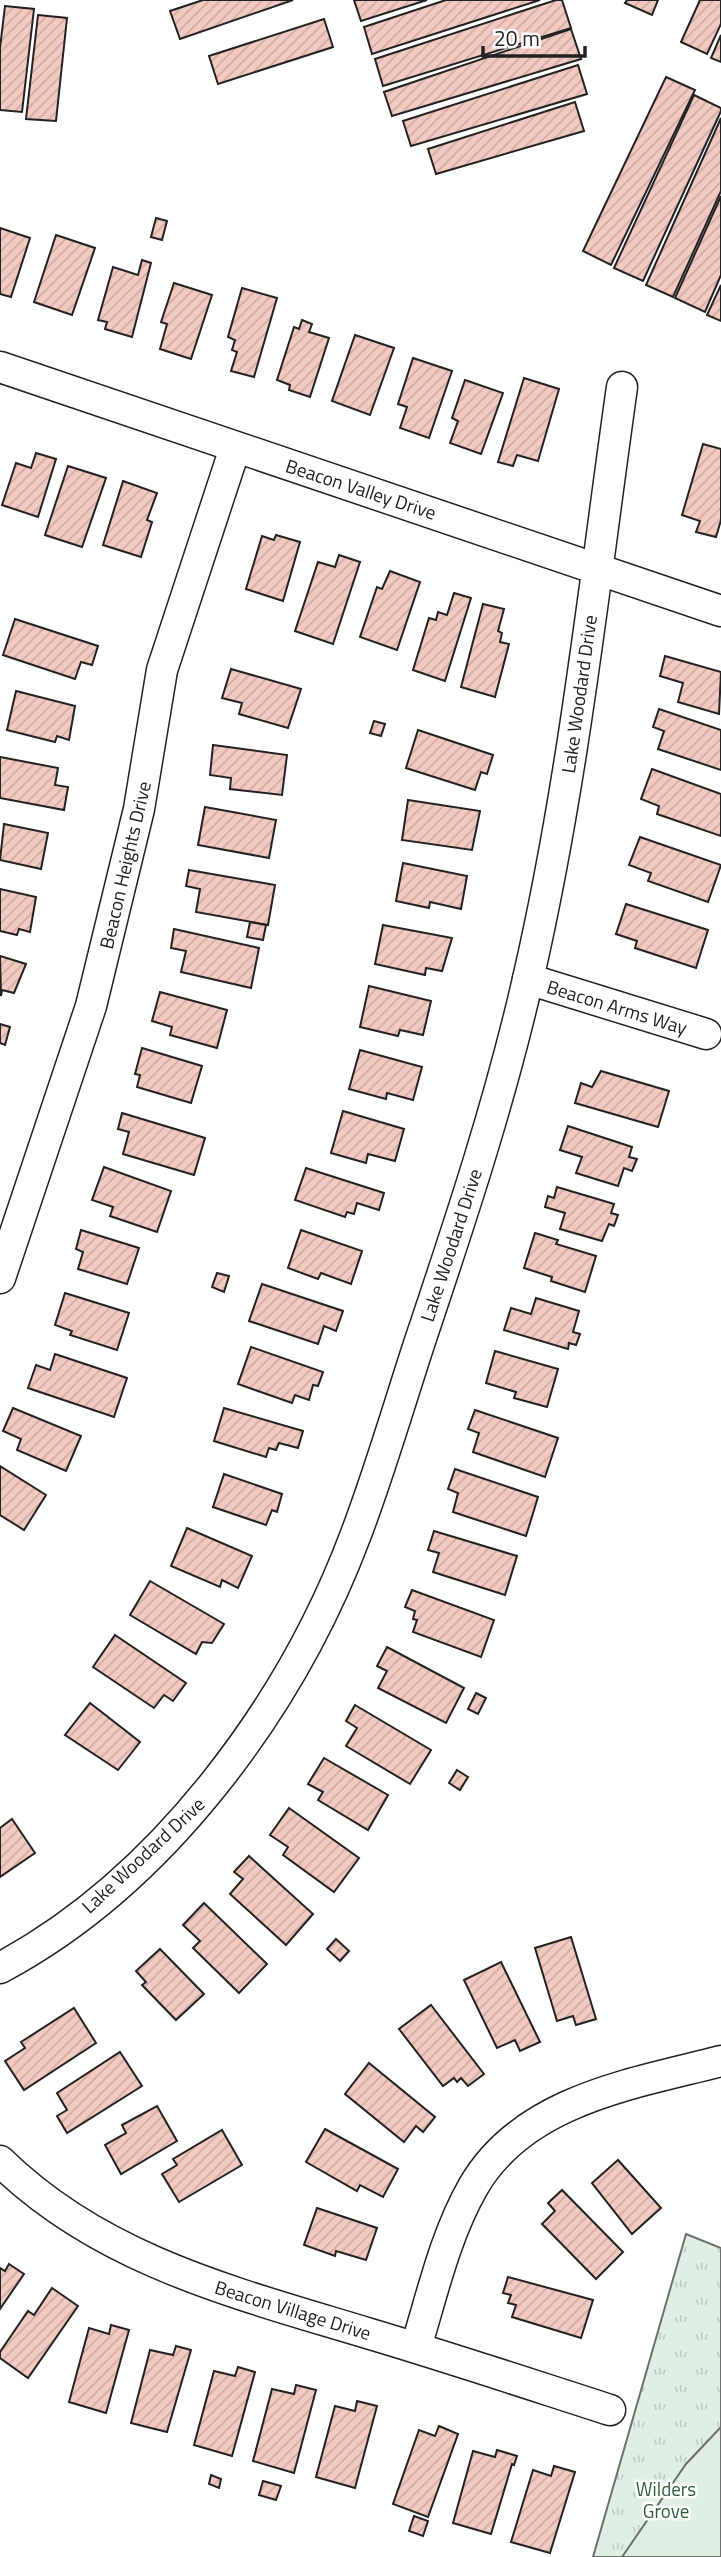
<svg xmlns="http://www.w3.org/2000/svg" width="721" height="2557" font-family="'Titillium Web',sans-serif">
<defs>
<pattern id="grass-tufts" width="24" height="20" patternUnits="userSpaceOnUse" patternTransform="scale(1.75)"><rect width="24" height="20" fill="#e0efe3"/><path d="M3 7l-1-3M5 7V3M7 7l1-3M15 17l-1-3M17 17v-4M19 17l1-3" fill="none" stroke="#c0cdc2"/></pattern>
<pattern id="building-hatch" width="6" height="6" patternUnits="userSpaceOnUse" patternTransform="scale(1.75)"><rect width="6" height="6" fill="#f3c9c0"/><path d="M-1 1l2-2M0 6l6-6M5 7l2-2" fill="none" stroke="#d0aca5"/></pattern>
</defs>
<rect width="100%" height="100%" fill="#fff"/>
<path fill="url(#grass-tufts)" stroke="#6f6f6f" stroke-width="2" d="M686,2234L721,2248V2557H593Z"/>
<path fill="#e0efe3" stroke="#6f6f6f" stroke-width="2" d="M721,2427V2557H622L686,2464Z"/>
<g fill="url(#building-hatch)" stroke="#222" stroke-width="2">
<path d="M203,0H293L180,39L170,11Z"/>
<path d="M354,0H427L361,21Z"/>
<path d="M446,0H540L372,54L364,27Z"/>
<path d="M556,0H562L571,28L383,86L375,59Z"/>
<path d="M627,0H658L652,15L625,3Z"/>
<path d="M700,0H721V24L707,54L681,42Z"/>
<path d="M5,6L34,9L22,112L0,110V48Z"/>
<path d="M38,15L67,18L56,121L26,119Z"/>
<path d="M324,19L333,47L218,84L209,56Z"/>
<path d="M571,29L581,59L392,116L384,92Z"/>
<path d="M721,35V62L711,58Z"/>
<path d="M578,65L587,94L411,146L403,121Z"/>
<path d="M666,77L695,90L611,265L583,251Z"/>
<path d="M694,95L721,108V111L643,281L614,268Z"/>
<path d="M575,102L584,131L436,174L428,149Z"/>
<path d="M721,118V191L673,297L646,285Z"/>
<path d="M721,196V275L705,312L675,298Z"/>
<path d="M156,218L167,221L162,240L151,237Z"/>
<path d="M0,228L30,238L11,297L0,294Z"/>
<path d="M56,235L95,248L72,315L34,302Z"/>
<path d="M142,260L151,263L132,337L105,329L107,322L98,320L113,267L138,275Z"/>
<path d="M174,283L212,295L191,359L160,349L167,324L161,322Z"/>
<path d="M721,285V321L707,315Z"/>
<path d="M242,288L277,298L254,377L231,371L237,352L232,350L235,340L228,337Z"/>
<path d="M302,320L312,324L309,332L329,338L310,397L289,390L290,385L277,380L294,327L299,329Z"/>
<path d="M355,335L394,348L370,415L332,401Z"/>
<path d="M413,358L452,371L429,438L400,428L407,407L398,404Z"/>
<path d="M524,378L559,389L538,461L517,455L513,466L498,462Z"/>
<path d="M465,380L503,393L481,454L450,443L458,421L452,418Z"/>
<path d="M703,444L721,449V520L716,537L696,532L700,521L682,515Z"/>
<path d="M36,453L56,459L38,517L2,505L16,463L31,468Z"/>
<path d="M68,466L106,478L82,547L45,535Z"/>
<path d="M123,481L157,493L147,520L152,522L141,557L103,545Z"/>
<path d="M276,535L300,542L283,601L246,589L262,536L274,540Z"/>
<path d="M339,555L360,562L333,644L295,631L318,562L335,567Z"/>
<path d="M390,571L420,582L397,650L360,637L377,587L382,589Z"/>
<path d="M454,593L471,598L445,681L413,670L429,618L436,620L438,612L447,615Z"/>
<path d="M483,604L504,609L498,631L502,633L500,642L509,644L495,697L461,687Z"/>
<path d="M15,619L98,646L92,665L81,662L75,679L3,655Z"/>
<path d="M665,656L721,672L719,714L678,702L683,683L660,676Z"/>
<path d="M231,669L301,689L288,728L239,714L242,703L222,698Z"/>
<path d="M16,691L75,706L69,740L57,736L55,742L7,730Z"/>
<path d="M659,709L721,730V770L658,749L664,731L653,727Z"/>
<path d="M374,721L385,724L381,736L370,733Z"/>
<path d="M418,730L493,755L487,774L481,772L475,790L406,768Z"/>
<path d="M213,745L287,755L282,795L230,789L231,778L210,775Z"/>
<path d="M0,757L58,768L55,785L68,787L64,810L0,798Z"/>
<path d="M652,769L721,794V836L657,814L659,806L641,799Z"/>
<path d="M408,800L480,811L472,850L402,840Z"/>
<path d="M205,807L276,820L269,858L198,845Z"/>
<path d="M4,824L48,833L41,869L0,860Z"/>
<path d="M640,837L721,865L708,902L648,881L651,873L629,865Z"/>
<path d="M403,863L467,876L461,909L430,902L429,908L396,901Z"/>
<path d="M189,870L275,885L268,925L196,912L200,889L186,886Z"/>
<path d="M0,889L36,897L30,932L19,929L17,935L0,931Z"/>
<path d="M626,904L708,930L696,968L635,948L637,941L616,934Z"/>
<path d="M250,922L266,925L263,940L247,937Z"/>
<path d="M383,925L452,938L442,971L426,968L425,975L375,964Z"/>
<path d="M174,929L259,948L251,988L181,972L186,951L171,948Z"/>
<path d="M0,956L26,964L14,993L2,990L1,996Z"/>
<path d="M369,986L431,1001L423,1035L400,1030L398,1036L360,1027Z"/>
<path d="M160,992L227,1010L217,1048L170,1035L172,1027L152,1021Z"/>
<path d="M0,1024L10,1027L5,1045L0,1043Z"/>
<path d="M142,1048L202,1066L191,1103L137,1087L140,1075L135,1074Z"/>
<path d="M360,1050L422,1067L413,1100L387,1093L386,1099L349,1089Z"/>
<path d="M601,1071L669,1091L658,1127L575,1103L581,1083L592,1087Z"/>
<path d="M343,1111L404,1129L395,1161L368,1154L366,1163L331,1153Z"/>
<path d="M122,1113L205,1138L194,1175L123,1154L129,1132L118,1129Z"/>
<path d="M568,1126L632,1147L629,1157L637,1159L632,1171L624,1168L618,1186L576,1173L582,1157L560,1150Z"/>
<path d="M104,1167L171,1191L157,1232L110,1216L113,1207L92,1200Z"/>
<path d="M306,1168L384,1193L379,1210L357,1203L354,1214L347,1212L345,1217L295,1200Z"/>
<path d="M557,1187L614,1204L611,1213L618,1215L614,1226L609,1224L602,1241L560,1229L565,1213L545,1207L548,1196L554,1198Z"/>
<path d="M81,1230L139,1248L127,1284L78,1269L83,1252L76,1249Z"/>
<path d="M301,1230L362,1251L351,1284L321,1273L318,1279L288,1268Z"/>
<path d="M535,1233L558,1240L556,1244L596,1256L585,1292L551,1281L552,1277L524,1268Z"/>
<path d="M217,1273L229,1276L224,1292L212,1287Z"/>
<path d="M262,1284L343,1311L336,1331L324,1326L318,1344L249,1321Z"/>
<path d="M65,1293L129,1313L117,1350L70,1335L72,1331L55,1325Z"/>
<path d="M536,1298L579,1311L573,1332L580,1334L576,1345L569,1343L568,1349L504,1330L511,1308L531,1314Z"/>
<path d="M251,1347L323,1372L318,1386L313,1385L309,1400L295,1395L292,1403L238,1384Z"/>
<path d="M495,1351L558,1369L547,1407L514,1398L516,1392L486,1383Z"/>
<path d="M55,1354L127,1378L114,1417L28,1388L36,1365L50,1370Z"/>
<path d="M13,1408L81,1436L66,1471L17,1450L21,1439L3,1431Z"/>
<path d="M224,1408L303,1431L298,1448L279,1443L276,1450L269,1448L266,1457L214,1441Z"/>
<path d="M475,1410L558,1438L545,1477L473,1452L479,1433L468,1429Z"/>
<path d="M0,1466L46,1495L24,1530L0,1515Z"/>
<path d="M455,1469L538,1497L526,1536L453,1512L458,1493L448,1489Z"/>
<path d="M224,1474L282,1494L277,1512L272,1510L266,1525L213,1507Z"/>
<path d="M187,1528L252,1556L238,1588L222,1580L220,1587L171,1566Z"/>
<path d="M434,1531L517,1556L505,1595L433,1572L439,1553L428,1550Z"/>
<path d="M150,1581L224,1624L212,1643L202,1642L196,1654L130,1615Z"/>
<path d="M412,1590L494,1620L481,1657L413,1632L417,1620L413,1619L415,1611L405,1607Z"/>
<path d="M115,1635L186,1683L173,1701L164,1695L154,1708L93,1667Z"/>
<path d="M387,1647L464,1688L446,1723L378,1688L387,1671L377,1666Z"/>
<path d="M476,1693L486,1698L478,1714L468,1709Z"/>
<path d="M90,1703L140,1742L118,1770L65,1735Z"/>
<path d="M355,1705L431,1750L410,1784L346,1746L357,1728L346,1721Z"/>
<path d="M324,1758L388,1795L368,1830L318,1800L323,1792L308,1784Z"/>
<path d="M457,1770L468,1777L460,1790L449,1783Z"/>
<path d="M289,1808L359,1858L334,1892L283,1855L288,1847L270,1835Z"/>
<path d="M12,1819L35,1853L0,1877V1828Z"/>
<path d="M249,1856L313,1914L286,1945L230,1894L243,1879L234,1872Z"/>
<path d="M204,1903L267,1964L239,1993L193,1948L200,1941L183,1925Z"/>
<path d="M571,1937L596,2019L576,2025L573,2016L557,2021L535,1948Z"/>
<path d="M336,1939L349,1951L340,1961L327,1949Z"/>
<path d="M160,1949L204,1994L176,2020L142,1985L146,1982L136,1971Z"/>
<path d="M501,1962L540,2042L520,2051L515,2040L497,2048L464,1980Z"/>
<path d="M431,2005L484,2074L468,2086L461,2078L457,2082L454,2078L443,2086L399,2029Z"/>
<path d="M74,2008L96,2043L24,2090L5,2061L25,2048L21,2042Z"/>
<path d="M120,2052L142,2086L67,2133L57,2116L67,2110L57,2093Z"/>
<path d="M369,2063L435,2117L423,2132L416,2126L404,2142L345,2094Z"/>
<path d="M157,2106L177,2141L121,2174L105,2145L126,2133L122,2125Z"/>
<path d="M325,2129L398,2169L383,2197L360,2185L357,2191L306,2162Z"/>
<path d="M222,2130L242,2165L179,2202L162,2174L177,2165L173,2159Z"/>
<path d="M618,2160L661,2208L632,2234L592,2183Z"/>
<path d="M562,2190L623,2252L596,2279L542,2224L555,2211L548,2203Z"/>
<path d="M317,2208L377,2228L366,2260L336,2251L335,2256L304,2245Z"/>
<path d="M9,2264L24,2274L0,2309V2268L5,2271Z"/>
<path d="M508,2277L593,2300L581,2338L512,2317L516,2305L508,2303L511,2295L503,2293Z"/>
<path d="M52,2288L78,2306L28,2378L0,2358V2352L28,2311L34,2315Z"/>
<path d="M111,2325L129,2330L106,2413L69,2402L89,2328L109,2334Z"/>
<path d="M176,2346L191,2350L167,2432L131,2423L150,2350L173,2355Z"/>
<path d="M238,2367L255,2372L232,2456L194,2445L214,2371L235,2376Z"/>
<path d="M296,2385L316,2390L294,2473L253,2461L272,2389L294,2394Z"/>
<path d="M357,2401L377,2406L355,2488L316,2477L335,2406L355,2411Z"/>
<path d="M439,2426L458,2434L428,2517L393,2504L419,2430L435,2436Z"/>
<path d="M497,2450L517,2456L514,2465L512,2464L491,2534L453,2523L473,2451L495,2457Z"/>
<path d="M554,2466L575,2472L550,2553L511,2542L533,2470L551,2476Z"/>
<path d="M211,2475L221,2479L219,2488L209,2484Z"/>
<path d="M263,2481L281,2486L276,2500L259,2495Z"/>
<path d="M414,2516L428,2521L423,2536L409,2531Z"/>
</g>
<g fill="none" stroke-linecap="round" stroke-linejoin="round">
<defs>
<g id="minor">
<path d="M0,367L721,611"/>
<path d="M528,979L706,1034"/>
<path d="M0,1278L91,1006L139,809L162,670L235,448"/>
<path d="M0,1968C163,1881 292,1705 356,1534C380,1471 399,1405 420,1341C460,1222 500,1102 528,979C573,784 594,585 622,387"/>
<path d="M0,2161C101,2260 235,2293 367,2333C448,2357 529,2384 610,2410"/>
<path d="M416,2347C432,2295 445,2236 473,2187C523,2100 632,2084 721,2061"/>
</g>
</defs>
<use href="#minor" stroke="#222" stroke-width="33"/>
<use href="#minor" stroke="#fff" stroke-width="30"/>
</g>
<g text-anchor="middle" stroke-width="5" stroke-linejoin="round" paint-order="stroke">
<g font-size="19" fill="#222" stroke="#fff">
<text transform="translate(361 489) rotate(18)" y="7">Beacon Valley Drive</text>
<text transform="translate(579 694) rotate(-82)" y="7">Lake Woodard Drive</text>
<text transform="translate(125 865) rotate(-77)" y="7">Beacon Heights Drive</text>
<text transform="translate(617 1007) rotate(17)" y="7">Beacon Arms Way</text>
<text transform="translate(451 1245) rotate(-72)" y="7">Lake Woodard Drive</text>
<text transform="translate(143 1855) rotate(-43)" y="7">Lake Woodard Drive</text>
<text transform="translate(293 2310) rotate(17)" y="7">Beacon Village Drive</text>
</g>
<g font-size="19" fill="#2f5e38" stroke="#fff">
<text x="666" y="2496">Wilders<tspan x="666" dy="22">Grove</tspan></text>
</g>
</g>
<path d="M483 46v10h102v-10" fill="none" stroke="#222222" stroke-width="3.5"/>
<text x="494" y="46" font-size="21" fill="#222222" stroke="#ffffff" stroke-width="5" paint-order="stroke">20 m</text>
</svg>
